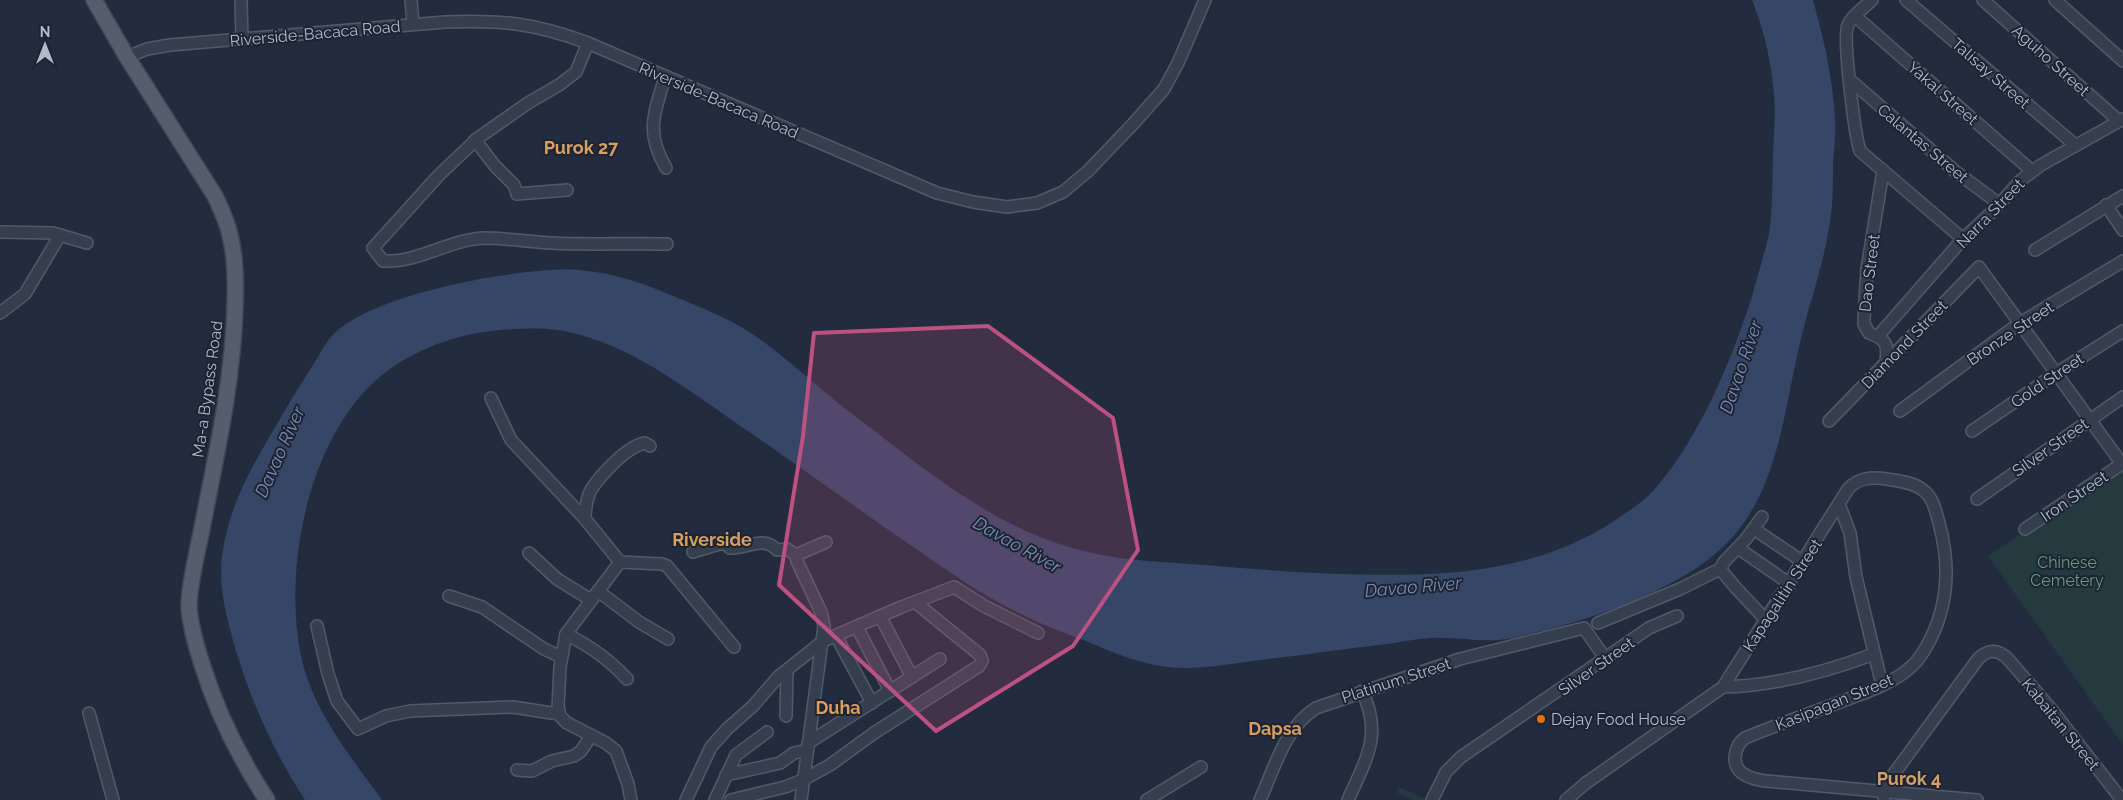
<svg xmlns="http://www.w3.org/2000/svg" width="2123" height="800" font-family="Raleway,sans-serif">
<rect width="100%" height="100%" fill="#232c3e"/>
<g fill="#253a3f">
<path d="M2123,466V745L1988,556Z"/>
<path d="M1399,787L1425,799V800H1413L1396,792Z"/>
</g>
<path fill="#364666" d="M1752,0H1813C1824,39 1833,79 1835,120C1836,134 1834,150 1833,164C1833,187 1833,211 1828,233C1822,270 1808,307 1800,343C1784,410 1778,492 1727,543C1677,594 1576,625 1507,639C1481,643 1456,636 1430,638C1413,639 1396,643 1379,645C1337,650 1295,656 1252,661C1219,666 1183,672 1150,664C1128,659 1107,650 1086,641C1064,633 1043,625 1023,615C989,599 958,578 928,557C864,514 802,468 739,425C690,391 641,353 584,336C554,326 521,328 491,331C449,336 406,353 375,381C307,443 282,573 302,660C314,712 351,757 382,800H305C275,754 253,706 237,654C228,623 218,590 222,557C226,523 238,494 254,464C272,432 291,399 311,368C318,358 323,346 331,337C367,294 522,266 578,270C611,272 643,283 673,296C700,307 726,317 751,333C782,354 809,379 838,403C861,421 884,438 907,456C960,496 1014,533 1080,550C1116,560 1153,561 1190,564C1232,567 1273,571 1314,573C1417,577 1525,580 1614,521C1627,512 1642,503 1653,491C1699,440 1733,357 1753,293C1758,273 1765,253 1769,233C1773,209 1772,183 1773,158C1773,138 1776,117 1774,96C1772,64 1764,30 1752,0Z"/>
<g fill="none" stroke-linecap="round" stroke-linejoin="round">
<defs>
<g id="minor">
<path d="M241,0L242,39"/>
<path d="M411,0L413,24"/>
<path d="M1872,0C1865,7 1852,15 1848,25C1842,37 1855,135 1860,151L1963,239"/>
<path d="M1906,0L2075,145"/>
<path d="M1983,0L2119,121"/>
<path d="M2055,0L2123,61"/>
<path d="M1855,16L2032,171"/>
<path d="M588,43L576,72L559,85L528,103L478,138L439,175L373,248L383,261C418,263 449,240 483,238C506,238 530,242 552,243C590,245 629,243 667,244"/>
<path d="M127,57L147,49L170,45L445,22C503,20 534,23 588,43L937,193L973,202L1007,207L1037,203L1063,192L1088,171L1133,124L1164,89L1178,63L1205,0"/>
<path d="M665,77C654,114 645,132 666,168"/>
<path d="M1850,80L1955,171L1998,203"/>
<path d="M475,140L495,166L514,185L517,194L567,190"/>
<path d="M1883,171L1867,269L1864,318V324L1869,333C1887,340 1888,343 1886,363"/>
<path d="M2106,205L2123,230"/>
<path d="M0,232L53,233L87,243"/>
<path d="M2035,250L2123,196"/>
<path d="M0,313L25,294L60,235"/>
<path d="M1879,335L1963,239L1994,210L2021,180L2041,165L2123,119"/>
<path d="M491,398L511,440L585,519L620,562L566,634L560,667L558,707L560,716L567,723L606,743L616,751L628,784L631,800"/>
<path d="M1900,411L2020,323L2123,261"/>
<path d="M1829,421L1979,267L2122,464"/>
<path d="M1972,431L2055,374L2123,331"/>
<path d="M1977,499L2123,397"/>
<path d="M1839,504L1850,533L1856,577L1882,685"/>
<path d="M585,519C585,510 587,496 592,488C602,474 627,446 645,443L650,446"/>
<path d="M1754,529L1803,562"/>
<path d="M2025,529L2123,463"/>
<path d="M1738,548L1790,584"/>
<path d="M693,552L719,544H726L730,548C747,549 763,535 777,550L787,549L796,555"/>
<path d="M529,553L557,579L591,600"/>
<path d="M620,562L662,564L667,566L734,647"/>
<path d="M1720,569L1736,588L1766,620"/>
<path d="M598,591L639,622L668,639"/>
<path d="M449,596L482,607L544,649L561,657"/>
<path d="M880,616L912,677"/>
<path d="M1598,623L1680,589L1720,569L1724,562L1746,539L1762,517"/>
<path d="M317,626L328,674L337,701L358,729L386,716L410,711L513,707L551,713L559,712"/>
<path d="M857,627L890,691"/>
<path d="M566,634C588,645 610,660 627,679"/>
<path d="M836,636L872,703"/>
<path d="M1723,687C1775,686 1826,672 1874,654"/>
<path d="M89,713L113,800"/>
<path d="M786,716L787,670"/>
<path d="M808,743L940,659"/>
<path d="M517,770L532,771L552,761L574,756L581,751L591,736"/>
<path d="M726,775L780,763L794,753L807,750"/>
<path d="M1884,798L1888,785L1893,775L1978,659C1988,649 1998,649 2008,659L2052,710L2122,800"/>
<path d="M686,800L711,747L727,729L753,706L778,677L823,641L899,608L954,587L984,606L1038,633"/>
<path d="M715,800L736,755L767,732"/>
<path d="M731,800L785,787L803,780L830,765L874,733L979,666L982,661L980,655L915,602"/>
<path d="M801,800L824,626L821,612L797,561L796,555L826,542"/>
<path d="M1147,800L1201,767"/>
<path d="M1260,800C1274,769 1285,727 1316,708L1460,659L1584,628L1605,658"/>
<path d="M1348,800C1366,759 1383,735 1362,691"/>
<path d="M1432,800L1446,772L1461,757L1649,628L1677,616"/>
<path d="M1566,800L1586,783L1723,687L1848,489C1859,477 1872,477 1887,479C1898,481 1913,482 1923,490C1933,497 1936,512 1939,523C1950,563 1949,601 1931,638C1926,648 1920,659 1912,666C1895,682 1870,691 1848,699C1814,712 1779,724 1745,738C1734,746 1731,765 1742,773C1749,778 1758,780 1766,781L1977,800"/>
</g>
<path id="major" d="M94,0L127,57L215,196C221,209 227,221 230,235C236,259 236,282 235,306C233,380 217,451 203,523C199,546 188,587 189,609C191,628 196,646 202,664C217,713 239,757 267,800"/>
</defs>
<use href="#minor" stroke="#525a69" stroke-width="14"/>
<use href="#major" stroke="#404857" stroke-width="18"/>
<use href="#minor" stroke="#373f4e" stroke-width="11"/>
<use href="#major" stroke="#555e6e" stroke-width="15"/>
</g>
<path fill="#bd5182" fill-opacity="0.2" stroke="#bd5182" stroke-width="4" stroke-linejoin="round" d="M988,326L1113,418L1138,550L1073,646L936,731L779,585L803,436L814,333Z"/>
<circle fill="#e8710a" stroke="#1c2433" stroke-width="2" cx="1541" cy="719" r="5"/>
<g text-anchor="middle" stroke-width="4" stroke-linejoin="round" paint-order="stroke">
<g font-size="16" fill="#b3bac9" stroke="#1c2433">
<text transform="translate(315 33) rotate(-5)" y="6">Riverside-Bacaca Road</text>
<text transform="translate(2051 60) rotate(42)" y="6">Aguho Street</text>
<text transform="translate(1991 73) rotate(41)" y="6">Talisay Street</text>
<text transform="translate(1943 93) rotate(41)" y="6">Yakal Street</text>
<text transform="translate(719 100) rotate(23)" y="6">Riverside-Bacaca Road</text>
<text transform="translate(1923 143) rotate(40)" y="6">Calantas Street</text>
<text transform="translate(1990 213) rotate(-46)" y="6">Narra Street</text>
<text transform="translate(1869 273) rotate(-83)" y="6">Dao Street</text>
<text transform="translate(2010 333) rotate(-34)" y="6">Bronze Street</text>
<text transform="translate(1904 344) rotate(-46)" y="6">Diamond Street</text>
<text transform="translate(2047 380) rotate(-34)" y="6">Gold Street</text>
<text transform="translate(207 389) rotate(-82)" y="6">Ma-a Bypass Road</text>
<text transform="translate(2050 447) rotate(-35)" y="6">Silver Street</text>
<text transform="translate(2074 496) rotate(-34)" y="6">Iron Street</text>
<text transform="translate(1782 595) rotate(-57)" y="6">Kapagalitin Street</text>
<text transform="translate(1596 666) rotate(-35)" y="6">Silver Street</text>
<text transform="translate(1396 680) rotate(-18)" y="6">Platinum Street</text>
<text transform="translate(1834 702) rotate(-22)" y="6">Kasipagan Street</text>
<text transform="translate(2061 724) rotate(51)" y="6">Kabaitan Street</text>
</g>
<g font-size="16" fill="#6a9b7a" stroke="#1c2433">
<text x="2067" y="568">Chinese<tspan x="2067" dy="18">Cemetery</tspan></text>
</g>
<g font-size="16" fill="#b3bac9" stroke="#1c2433" text-anchor="start">
<text x="1551" y="725">Dejay Food House</text>
</g>
<g font-size="18" font-weight="bold" fill="#d89f60" stroke="#1c2433">
<text x="581" y="154">Purok 27</text>
<text x="712" y="546">Riverside</text>
<text x="838" y="714">Duha</text>
<text x="1275" y="735">Dapsa</text>
<text x="1909" y="785">Purok 4</text>
</g>
<g font-size="18" font-style="italic" fill="#7a8db2" stroke="#1c2433">
<text transform="translate(1741 367) rotate(-71)" y="6">Davao River</text>
<text transform="translate(280 452) rotate(-66)" y="6">Davao River</text>
<text transform="translate(1017 545) rotate(29)" y="6">Davao River</text>
<text transform="translate(1413 587) rotate(-5)" y="6">Davao River</text>
</g>
</g>
<g transform="translate(45 45)" stroke="#1c2433" stroke-width="4" paint-order="stroke">
<path d="M0-4L9 19L0 12L-9 19Z" fill="#b3bac9"/>
<text y="-8" font-size="14" font-weight="bold" text-anchor="middle" fill="#b3bac9">N</text>
</g>
</svg>
